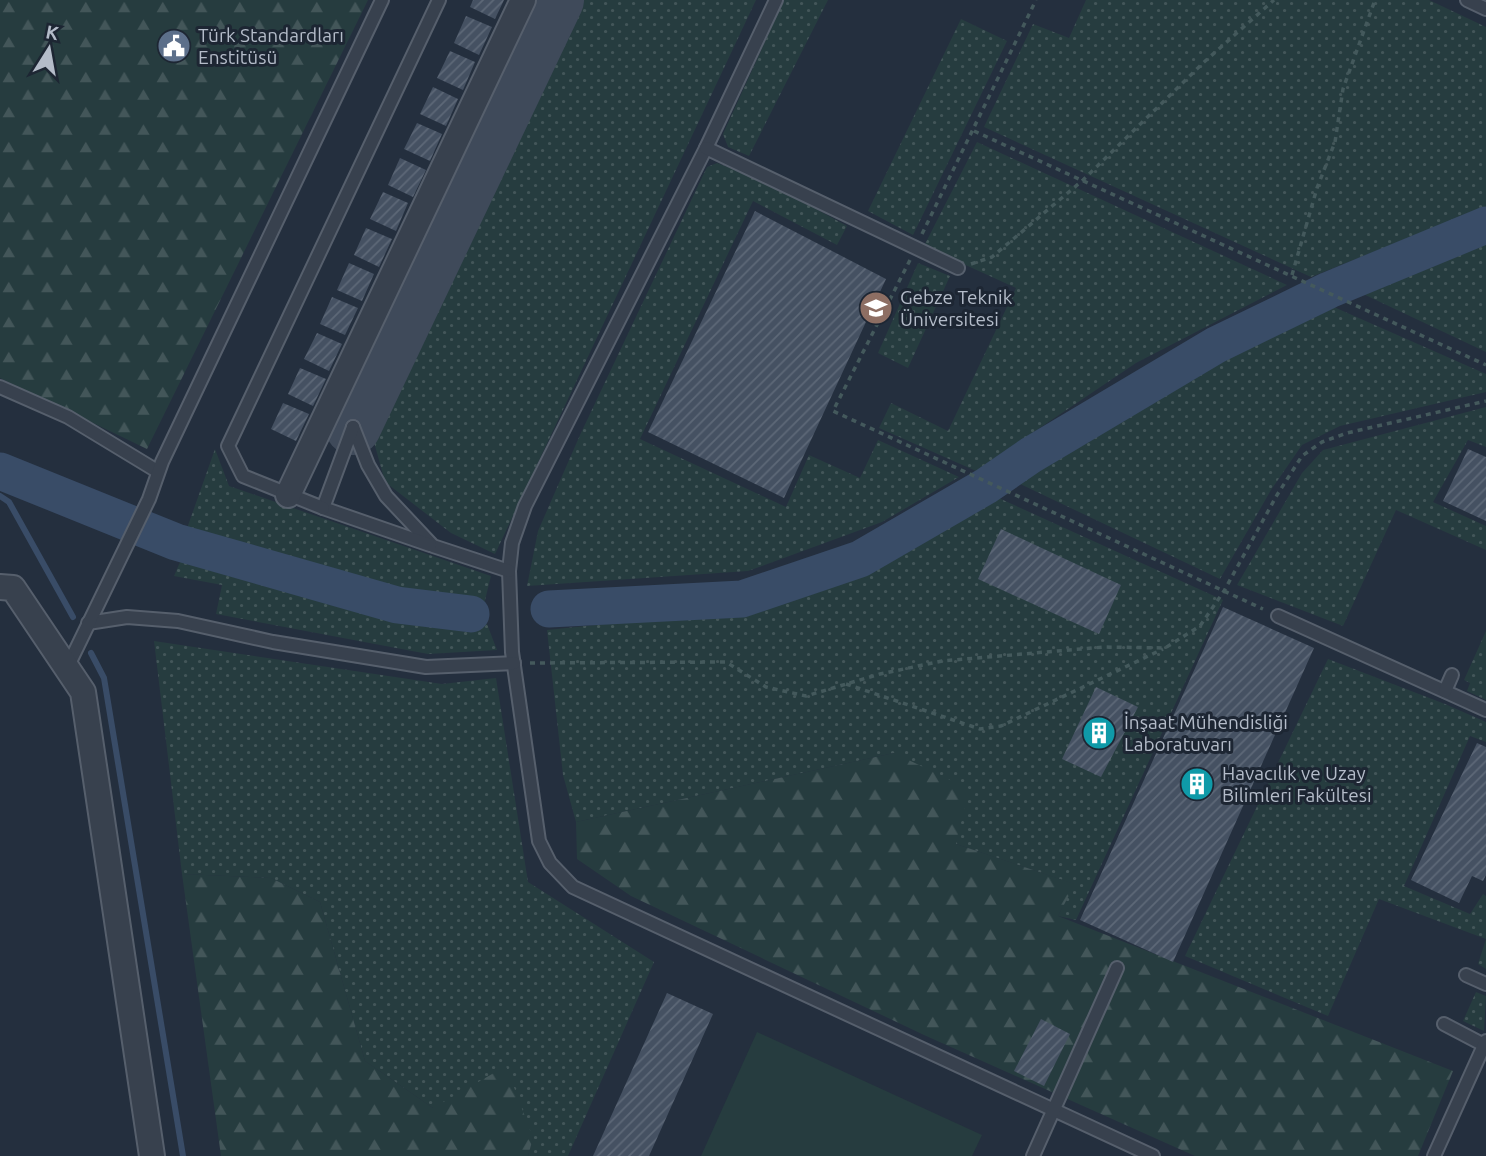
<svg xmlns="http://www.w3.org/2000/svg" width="1486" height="1156" font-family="Ubuntu,sans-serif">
<defs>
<pattern id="grass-dots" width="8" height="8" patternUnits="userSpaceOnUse" patternTransform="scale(1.75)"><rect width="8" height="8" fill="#263c3f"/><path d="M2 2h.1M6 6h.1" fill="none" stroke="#435659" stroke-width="1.8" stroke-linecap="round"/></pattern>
<pattern id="forest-firs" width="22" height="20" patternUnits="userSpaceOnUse" patternTransform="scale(1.75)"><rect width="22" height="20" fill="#263c3f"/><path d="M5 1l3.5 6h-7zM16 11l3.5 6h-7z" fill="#435659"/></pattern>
<pattern id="building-hatch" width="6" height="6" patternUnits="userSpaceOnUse" patternTransform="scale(1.75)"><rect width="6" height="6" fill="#455162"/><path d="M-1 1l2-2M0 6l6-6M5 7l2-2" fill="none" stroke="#5d6877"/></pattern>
</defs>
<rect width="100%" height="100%" fill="#242f3e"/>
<g fill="url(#grass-dots)">
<path d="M581,0H756L495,554L451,533L385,482L374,442Z"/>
<path d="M784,0H828L749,156L728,147L723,134Z"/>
<path d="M1086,0H1429L1486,27V207L1311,277L984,127L1033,24L1069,38Z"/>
<path d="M961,19L1007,41L913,235L868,211Z"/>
<path d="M977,142L1287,285L1136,363L976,471L879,428L891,403L948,431L1016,288L924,246Z"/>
<path d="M717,163L765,181L847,226L837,245L753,201L640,439L786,507L809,455L860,478L878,440L959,477L882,522L748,571L527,586L538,531L580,435L707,167Z"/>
<path d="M1486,241V352L1361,293Z"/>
<path d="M918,263L950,276L908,368L878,353Z"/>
<path d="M1327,304L1486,374V392L1340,426L1302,445L1271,490L1220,579L1016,482L1220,355Z"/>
<path d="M1486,407V447L1468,440L1433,502L1486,526V550L1396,510L1343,626L1237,585L1302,473L1323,450Z"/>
<path d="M215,449L229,486L491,576L484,604L401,596L185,534Z"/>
<path d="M992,495L1223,600L1076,920L1058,916L1074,884L956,844L894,753L576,822L563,775L547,630L750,609L875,561Z"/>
<path d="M184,553L437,624H487L497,650L428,654L216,614L222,585L174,576Z"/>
<path d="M1486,631V700L1467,691L1470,683L1464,680Z"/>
<path d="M154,641L442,684L496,678L528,882L654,962L568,1156H528L533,1137L433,1108L365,1061L320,902L271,878L182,874Z"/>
<path d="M1328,659L1445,704L1486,722V742L1470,736L1404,886L1470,914L1483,894L1486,896V969L1478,964L1486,939L1379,899L1328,1016L1185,956Z"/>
<path d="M1476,992L1486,996L1484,1031L1463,1021Z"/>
</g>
<g fill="url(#forest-firs)">
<path d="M0,0H368L147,449L0,378Z"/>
<path d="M894,753L969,789L956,844L1075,884L1058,916L1453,1071L1418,1156H1195L924,1035L631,896L577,859L576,822Z"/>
<path d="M182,874L271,878L320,902L365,1061L433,1108L506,1066L533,1138L528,1156H221Z"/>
</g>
<path fill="#263c3f" d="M757,1032L982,1135L972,1156H701Z"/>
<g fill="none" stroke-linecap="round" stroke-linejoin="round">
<g stroke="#394c67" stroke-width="6">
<path d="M0,496L9,502L73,617"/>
<path d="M91,653L104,678L183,1156"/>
</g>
<g stroke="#394c67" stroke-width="37">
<path d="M0,471L176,542L397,605L471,614"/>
<path d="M549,609L742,599L860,559L986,486L1031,455L1216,345L1329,290L1486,225"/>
</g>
<path stroke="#3f4a5a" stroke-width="56" d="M353,427L556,0"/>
</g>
<g fill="url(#building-hatch)">
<path d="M473,0H504L495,19L470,7Z"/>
<path d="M466,16L492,27L479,55L454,43Z"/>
<path d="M450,51L475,62L463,90L437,78Z"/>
<path d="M433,87L458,99L446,126L420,114Z"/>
<path d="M417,123L442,134L430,161L404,149Z"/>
<path d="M400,158L426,170L413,197L388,185Z"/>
<path d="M383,192L408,203L396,231L370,219Z"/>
<path d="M755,211L886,279L784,498L648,432Z"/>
<path d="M366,228L392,239L379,267L354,255Z"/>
<path d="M349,263L374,274L362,301L337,290Z"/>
<path d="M332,297L358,308L345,335L320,324Z"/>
<path d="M317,333L342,344L329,371L304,359Z"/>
<path d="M300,368L326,379L313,406L288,394Z"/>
<path d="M283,403L309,414L296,441L271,429Z"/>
<path d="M1468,449L1486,457V521L1443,501Z"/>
<path d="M1001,529L1121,585L1099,634L978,579Z"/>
<path d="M1223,607L1314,648L1173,962L1080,920Z"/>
<path d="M1096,687L1138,707L1101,777L1062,759Z"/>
<path d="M1477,743L1486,747V875L1483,881L1472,876L1459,903L1411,880Z"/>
<path d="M667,993L713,1014L649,1156H593Z"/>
<path d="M1041,1019L1070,1034L1044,1086L1014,1071Z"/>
</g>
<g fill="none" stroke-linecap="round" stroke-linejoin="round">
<defs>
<g id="lane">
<path d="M776,0L706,148L525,506L512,543L509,571L512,652L539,841L550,863L573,887L1153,1156"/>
<path d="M1467,0L1486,9"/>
<path d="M706,148L958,268"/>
<path d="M0,387L68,417L157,471"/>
<path d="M353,427L368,465L386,496L433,546L509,571"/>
<path d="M353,427L323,508L430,545"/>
<path d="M323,508L243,476L228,446L439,0"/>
<path d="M1278,616L1486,710"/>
<path d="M88,623L127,617L178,621L273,642L426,667L514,663"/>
<path d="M67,668L149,499L162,462L382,0"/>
<path d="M1445,691L1452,675"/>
<path d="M1466,975L1486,984"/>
<path d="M1444,1024L1484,1045"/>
<path d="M1033,1156L1117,968"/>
<path d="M1434,1156L1486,1041"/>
</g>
<g id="street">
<path d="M288,495L523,0"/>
<path d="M0,587L13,588L83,692L152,1156"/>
</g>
</defs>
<use href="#lane" stroke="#565f6c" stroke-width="16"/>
<use href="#street" stroke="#565f6c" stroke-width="28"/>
<g stroke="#44595c" stroke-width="3.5" stroke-dasharray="5 5" stroke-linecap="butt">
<path d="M974,131L1486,365"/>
<path d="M922,234L1036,0"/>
<path d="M910,260L833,411L1263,609"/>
<path d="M971,264L992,257L1083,180L1203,63L1274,0"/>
<path d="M1292,275L1317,188L1335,142L1343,89L1375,0"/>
<path d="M530,663L726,662L766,687L806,696L880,674L942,661L1104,647L1165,648L1200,626L1224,591L1277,495L1302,456L1322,442L1347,433L1486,401"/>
<path d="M846,684L980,729L1001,726L1163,649"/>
</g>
<use href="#lane" stroke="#38414e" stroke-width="12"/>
<use href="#street" stroke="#38414e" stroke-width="24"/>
</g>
<defs>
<symbol id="civic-disc" viewBox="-11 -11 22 22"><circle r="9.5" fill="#5c6f8a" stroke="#1d2633"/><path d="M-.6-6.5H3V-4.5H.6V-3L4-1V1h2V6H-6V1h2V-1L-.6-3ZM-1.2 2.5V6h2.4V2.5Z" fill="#fff"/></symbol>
<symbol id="university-disc" viewBox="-11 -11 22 22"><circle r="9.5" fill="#8d6e63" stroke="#1d2633"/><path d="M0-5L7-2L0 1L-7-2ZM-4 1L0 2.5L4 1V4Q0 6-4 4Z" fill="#fff"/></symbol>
<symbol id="building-disc" viewBox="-11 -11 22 22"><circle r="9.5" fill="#0f9aa8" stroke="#1d2633"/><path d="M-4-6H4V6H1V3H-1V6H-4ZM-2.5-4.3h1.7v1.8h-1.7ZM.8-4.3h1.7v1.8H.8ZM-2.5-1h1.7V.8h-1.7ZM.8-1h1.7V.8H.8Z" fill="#fff"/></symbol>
</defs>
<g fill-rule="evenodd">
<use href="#civic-disc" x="155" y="27" width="38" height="38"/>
<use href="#university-disc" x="857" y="289" width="38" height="38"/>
<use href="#building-disc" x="1080" y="714" width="38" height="38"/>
<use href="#building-disc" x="1178" y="765" width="38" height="38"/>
</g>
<g text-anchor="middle" stroke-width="6" stroke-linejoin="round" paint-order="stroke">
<g font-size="19" fill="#b4bcc9" stroke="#1d2633" text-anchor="start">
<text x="198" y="42">Türk Standardları<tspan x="198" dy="22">Enstitüsü</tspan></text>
<text x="900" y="304">Gebze Teknik<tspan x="900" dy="22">Üniversitesi</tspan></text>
<text x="1124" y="729">İnşaat Mühendisliği<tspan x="1124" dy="22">Laboratuvarı</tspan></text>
<text x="1222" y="780">Havacılık ve Uzay<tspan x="1222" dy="22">Bilimleri Fakültesi</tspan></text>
</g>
</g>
<g transform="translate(49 49) rotate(11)" stroke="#1d2633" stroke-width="5" paint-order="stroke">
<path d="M0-5L12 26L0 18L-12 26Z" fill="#b4bcc9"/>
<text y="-10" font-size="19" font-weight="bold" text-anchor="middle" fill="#b4bcc9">K</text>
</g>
</svg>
